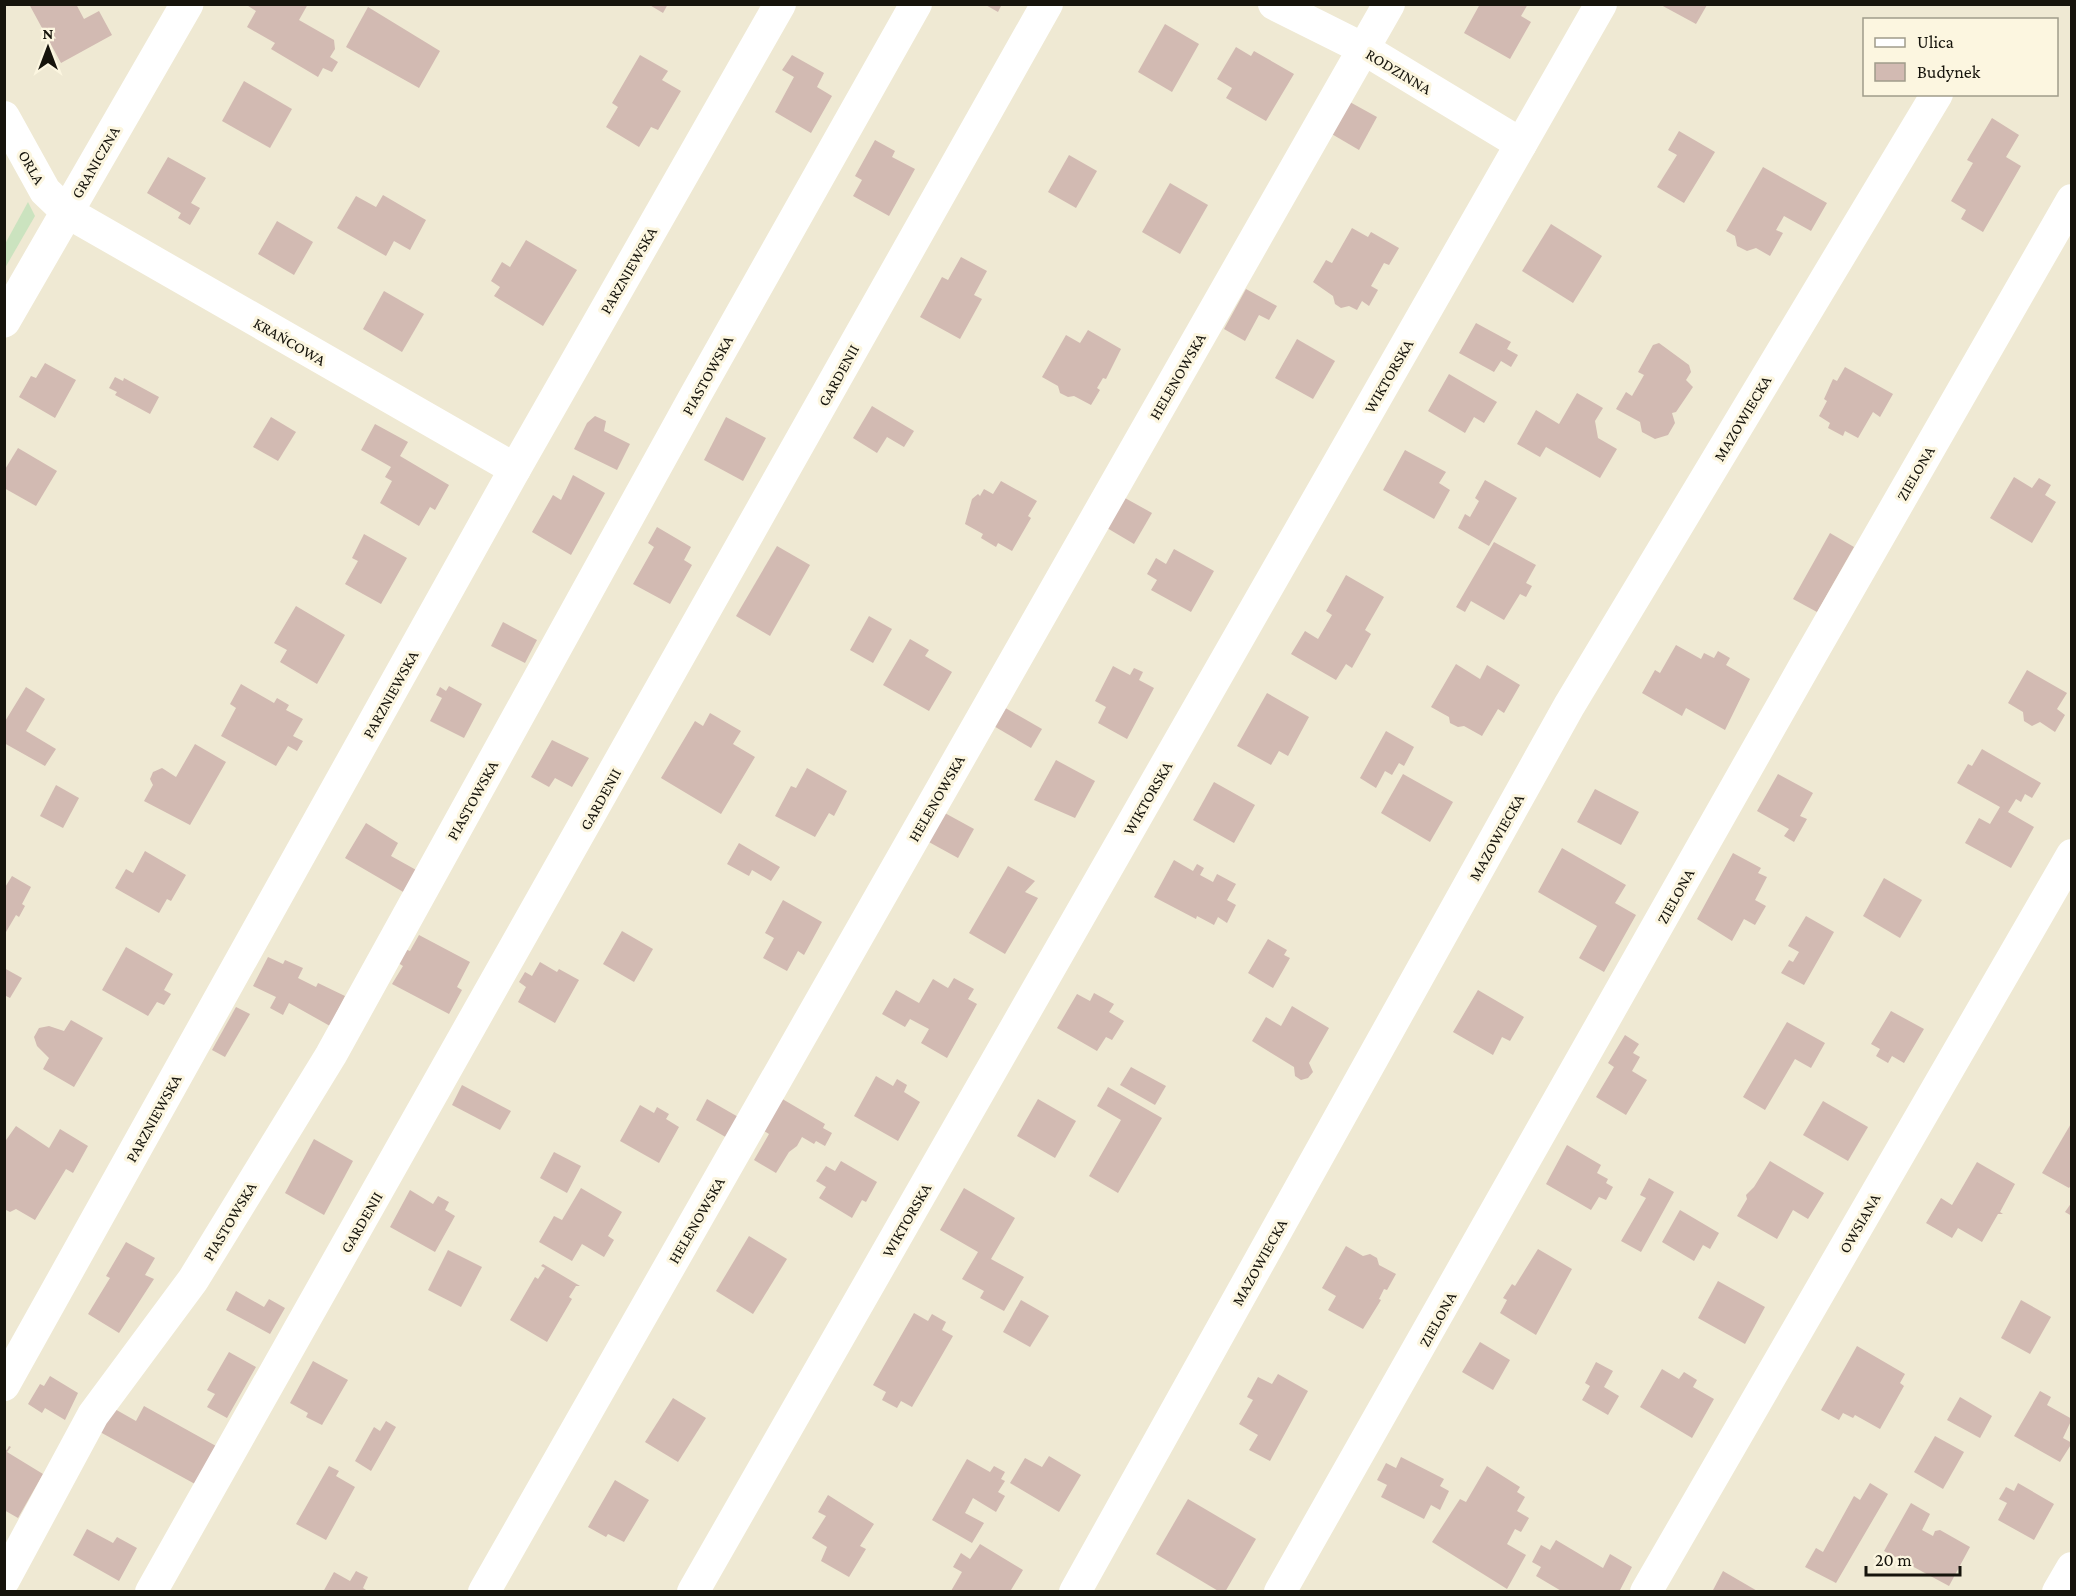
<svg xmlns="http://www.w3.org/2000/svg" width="2076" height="1596" font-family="'Crimson Pro',serif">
<rect width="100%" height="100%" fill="#efe9d3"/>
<path fill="#cbe3bf" d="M28,202L35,216L5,268V244Z"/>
<g fill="#d2bab2">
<path d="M29,4H76L84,19L99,11L112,35L61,63Z"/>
<path d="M245,4H308L299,20L334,40L335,49L330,57L338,62L332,72L323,68L318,77L271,49L275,43L247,27L256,11Z"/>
<path d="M648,4H668L663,13Z"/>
<path d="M984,4H1002L998,12Z"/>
<path d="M1480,4H1528L1521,16L1531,22L1510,59L1464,33Z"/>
<path d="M1661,5H1707L1696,24Z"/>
<path d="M368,7L440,51L419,88L346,47Z"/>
<path d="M1165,24L1199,44L1172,92L1138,72Z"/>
<path d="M1236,47L1251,56L1254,51L1294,74L1266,121L1226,98L1232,88L1217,79Z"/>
<path d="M640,55L668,71L662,80L681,91L658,130L651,127L639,147L606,127L618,107L612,103Z"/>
<path d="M792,55L824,73L817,87L832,96L811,133L775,112L794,77L782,70Z"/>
<path d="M244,81L292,109L270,148L222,121Z"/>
<path d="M1348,101L1377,117L1359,150L1330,133Z"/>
<path d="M1992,118L2019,135L2006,157L2021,166L1983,232L1961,219L1966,210L1951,201L1973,163L1967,160Z"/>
<path d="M1679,131L1715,152L1684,203L1657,187L1677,155L1668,150Z"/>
<path d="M875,140L895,151L892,157L915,169L889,216L853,196L862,180L855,176Z"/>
<path d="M1069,155L1097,171L1076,208L1048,192Z"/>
<path d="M168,157L206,178L191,203L200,208L190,225L178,218L181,213L147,193Z"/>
<path d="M1763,167L1827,203L1811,231L1784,216L1776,230L1783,233L1770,256L1756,248L1747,251L1737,246L1735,236L1726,231Z"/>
<path d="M1170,183L1208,205L1180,254L1142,232Z"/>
<path d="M383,195L426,220L410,250L394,241L386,256L337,228L356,196L376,207Z"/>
<path d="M277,221L313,242L294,275L258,254Z"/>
<path d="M1551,224L1602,256L1573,303L1522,271Z"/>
<path d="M1352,228L1368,237L1371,232L1399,248L1389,265L1384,263L1371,286L1378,290L1369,306L1362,301L1357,310L1349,306L1341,308L1335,304L1333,296L1313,282L1326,260L1332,263Z"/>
<path d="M526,240L577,270L543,326L494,296L500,287L491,281L502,262L510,267Z"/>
<path d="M961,257L987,271L974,295L982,299L960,339L920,317L942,277L948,280Z"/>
<path d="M1246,289L1277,306L1269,320L1259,315L1245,341L1224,329Z"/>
<path d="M384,291L424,314L402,352L363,329Z"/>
<path d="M1476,323L1511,342L1507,349L1518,355L1511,367L1501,361L1494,372L1459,353Z"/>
<path d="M1088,330L1121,349L1106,379L1103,378L1097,388L1100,390L1091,405L1074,396L1068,397L1060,393L1058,386L1042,377L1066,335L1080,343Z"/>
<path d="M1297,339L1335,361L1313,399L1275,378Z"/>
<path d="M1659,343L1689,365L1691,372L1686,380L1693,387L1676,412L1672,413L1675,423L1668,435L1655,439L1642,432L1640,422L1616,409L1626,392L1632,396L1644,375L1638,372L1653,345Z"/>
<path d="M45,363L76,380L55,418L19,397L31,376L36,378Z"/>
<path d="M1845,367L1893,394L1880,417L1873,412L1858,438L1845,431L1843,436L1828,428L1830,423L1819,416L1827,401L1824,399L1833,379L1837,381Z"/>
<path d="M1449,374L1497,402L1484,423L1474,417L1465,433L1428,411Z"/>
<path d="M115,377L123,381L124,378L159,397L150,414L115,395L117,392L109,388Z"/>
<path d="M1577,393L1603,408L1595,421L1598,438L1617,449L1600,478L1546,447L1540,457L1517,444L1536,410L1559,424Z"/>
<path d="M872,406L914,431L904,447L887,437L877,453L853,438Z"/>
<path d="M595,416L606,421L604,431L630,444L617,470L574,449L587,423Z"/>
<path d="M271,417L296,432L278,461L253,447Z"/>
<path d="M726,417L766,438L743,481L704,460Z"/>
<path d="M375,424L408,442L400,456L449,485L435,510L430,507L419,526L380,503L392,481L385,477L391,467L361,450Z"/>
<path d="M18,448L57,471L36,506L4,488V471Z"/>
<path d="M1405,450L1446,472L1439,483L1450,490L1434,519L1383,490Z"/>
<path d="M573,475L605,493L571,555L532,532L553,495L561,500Z"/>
<path d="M2014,477L2032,488L2039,478L2051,485L2045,495L2056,502L2032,543L1990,518Z"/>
<path d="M1485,480L1517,498L1489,546L1458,528L1465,514L1470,517L1479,501L1475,498Z"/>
<path d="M1001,481L1037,501L1028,516L1031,518L1012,551L998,543L996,547L981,538L983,534L965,524L972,499L978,494L980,496L984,489L993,494Z"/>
<path d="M1125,498L1152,513L1134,544L1107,528Z"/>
<path d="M657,527L691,547L684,560L692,565L670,604L633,584L654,547L648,543Z"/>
<path d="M1830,533L1854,547L1817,612L1793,599Z"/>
<path d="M364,534L407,558L381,604L345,584L358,561L352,558Z"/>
<path d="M1494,542L1536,565L1526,583L1532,586L1526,597L1520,594L1504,620L1471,601L1465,612L1456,607Z"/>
<path d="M777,546L810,565L770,636L736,616Z"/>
<path d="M1174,549L1214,571L1191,612L1151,590L1157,580L1147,574L1156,558L1166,564Z"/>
<path d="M1346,575L1384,597L1365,630L1371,634L1352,668L1346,664L1336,680L1291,654L1305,631L1318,639L1332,615L1326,611Z"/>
<path d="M296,606L345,635L317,684L280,662L287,650L274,643Z"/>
<path d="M869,616L892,629L873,663L850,650Z"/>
<path d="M503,622L537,640L525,663L491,646Z"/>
<path d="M910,639L929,650L925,656L952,672L929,711L883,685Z"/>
<path d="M1676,645L1701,659L1704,653L1714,658L1718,651L1730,658L1726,665L1750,679L1725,730L1686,708L1682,716L1642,693L1655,670L1660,673Z"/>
<path d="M1456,664L1480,679L1487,665L1520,685L1504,713L1498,709L1482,736L1464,726L1458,727L1450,723L1449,717L1431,707Z"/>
<path d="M1113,666L1130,675L1134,668L1143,672L1139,680L1154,688L1127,739L1098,723L1106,707L1095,701Z"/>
<path d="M2027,670L2067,693L2057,709L2065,715L2055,732L2040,722L2032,726L2024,721L2023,712L2008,703Z"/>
<path d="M241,684L274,703L277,698L289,705L286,710L303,719L293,736L303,741L297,751L288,746L276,766L221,736L236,708L230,704Z"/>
<path d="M449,686L482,704L464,738L430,721L442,698L436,695L440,687L446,691Z"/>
<path d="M26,687L45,699L26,731L56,749L45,766L4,743V723Z"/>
<path d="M1267,693L1309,717L1288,756L1279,751L1271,765L1237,746Z"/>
<path d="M1002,706L1042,729L1031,748L992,725Z"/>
<path d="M710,713L741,731L733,744L755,757L721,814L661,778L695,721L703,726Z"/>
<path d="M1386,731L1414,747L1404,766L1399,763L1392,775L1385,771L1376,788L1360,778Z"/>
<path d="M552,740L589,758L572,787L555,778L549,787L531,777Z"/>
<path d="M195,744L226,762L190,825L144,801L153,785L150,779L153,772L162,768L176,777Z"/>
<path d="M1982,749L2041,783L2032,798L2025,794L2021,802L2016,799L2008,812L2034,827L2011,868L1965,843L1979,818L1990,824L2000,807L1957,783L1968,764L1972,766Z"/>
<path d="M1056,760L1095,781L1075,818L1034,800Z"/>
<path d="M807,768L847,791L834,816L829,813L815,837L775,816L791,786L796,788Z"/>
<path d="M1403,774L1453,802L1430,842L1381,813Z"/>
<path d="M1778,774L1813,793L1800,816L1807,819L1794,842L1784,836L1789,829L1757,811Z"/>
<path d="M1214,782L1255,805L1234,843L1193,820Z"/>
<path d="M56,785L79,798L63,828L40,816Z"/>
<path d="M1595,789L1639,812L1621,845L1577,822Z"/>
<path d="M943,812L974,829L958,858L927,841Z"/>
<path d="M366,823L398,843L391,856L418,871L405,893L345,858Z"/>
<path d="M739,843L780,867L771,881L752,870L749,876L727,864Z"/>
<path d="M1562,848L1626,885L1615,903L1636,915L1604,972L1579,958L1597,926L1538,892Z"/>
<path d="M145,851L186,875L171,901L167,899L159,913L115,888L126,869L133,873Z"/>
<path d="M1733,853L1761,868L1758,873L1767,877L1755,900L1766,906L1755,925L1744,919L1732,941L1697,919Z"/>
<path d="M1174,860L1193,871L1197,864L1204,868L1200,875L1213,882L1217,874L1236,884L1227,900L1236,905L1227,923L1218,917L1214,925L1197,916L1196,919L1154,897Z"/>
<path d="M1008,866L1035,881L1025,892L1038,898L1005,954L969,933Z"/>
<path d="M12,876L31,887L22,904L25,906L19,917L16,915L6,932L4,889Z"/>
<path d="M1884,878L1922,900L1900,938L1863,916Z"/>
<path d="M783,900L822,922L804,955L798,951L787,971L763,958L774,938L765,933Z"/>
<path d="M1806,916L1834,932L1804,985L1781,973L1789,960L1793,962L1799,952L1788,946Z"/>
<path d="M622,931L653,949L634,982L603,964Z"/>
<path d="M419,935L470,962L457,987L462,990L449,1014L392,984L403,966L395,961L402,948L410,951Z"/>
<path d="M1268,939L1287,950L1284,955L1290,958L1273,988L1248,973Z"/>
<path d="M126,947L173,974L164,990L171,994L164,1005L157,1002L148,1016L102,990Z"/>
<path d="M268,957L283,964L285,960L303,968L298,978L316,987L318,983L345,996L330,1026L289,1003L283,1015L270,1008L276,997L253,986Z"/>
<path d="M540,962L557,972L559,969L579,980L555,1023L518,1002L526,987L519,982L525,972L532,976Z"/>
<path d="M4,968L22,978L10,998L4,995Z"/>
<path d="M954,978L974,989L968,999L977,1004L947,1058L921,1043L929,1029L910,1019L905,1027L882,1014L896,990L919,1003L933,979L948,988Z"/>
<path d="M1478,990L1524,1017L1510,1041L1502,1037L1493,1055L1453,1032Z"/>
<path d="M1094,993L1114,1004L1109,1012L1124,1021L1112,1040L1106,1037L1097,1051L1057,1028L1077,994L1090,1001Z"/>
<path d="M1292,1006L1329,1028L1309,1063L1313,1072L1308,1078L1301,1080L1295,1076L1294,1067L1252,1041L1266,1017L1281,1026Z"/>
<path d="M236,1007L250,1014L225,1057L212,1050Z"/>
<path d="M1891,1011L1924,1029L1904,1063L1892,1056L1888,1063L1876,1056L1880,1049L1871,1044Z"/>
<path d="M71,1020L103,1038L74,1087L43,1069L49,1058L37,1046L34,1037L39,1028L49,1026L64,1031Z"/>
<path d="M1787,1022L1825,1043L1811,1068L1795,1059L1765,1110L1743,1097Z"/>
<path d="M1625,1035L1639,1044L1633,1053L1640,1057L1632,1071L1647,1080L1626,1115L1596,1097L1614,1067L1608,1063Z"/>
<path d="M1131,1067L1166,1086L1155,1105L1120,1085Z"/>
<path d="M876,1076L893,1086L897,1079L907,1085L904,1092L920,1102L898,1141L854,1116Z"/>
<path d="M462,1085L511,1111L500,1130L452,1105Z"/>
<path d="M1108,1087L1162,1118L1118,1193L1089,1176L1121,1120L1097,1106Z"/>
<path d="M779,1097L825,1124L823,1128L832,1133L825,1146L816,1141L814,1144L802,1137L797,1146L789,1152L776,1173L754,1160L769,1134L761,1129Z"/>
<path d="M707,1099L740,1118L729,1139L696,1120Z"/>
<path d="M1038,1099L1076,1121L1055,1158L1017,1136Z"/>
<path d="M1823,1101L1868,1127L1848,1161L1803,1135Z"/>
<path d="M640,1105L654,1113L657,1107L669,1114L666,1119L679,1127L659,1163L620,1141Z"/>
<path d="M2072,1122V1184L2069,1188L2042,1173Z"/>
<path d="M16,1126L49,1148L60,1129L88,1146L73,1173L66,1169L35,1220L16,1209L10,1212L4,1209V1143Z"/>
<path d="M314,1139L353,1161L324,1215L285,1193Z"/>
<path d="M1567,1145L1601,1165L1597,1173L1608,1179L1606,1183L1613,1187L1606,1200L1599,1197L1591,1210L1546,1184Z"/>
<path d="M554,1152L581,1166L567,1193L540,1178Z"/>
<path d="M841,1161L877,1182L866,1202L862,1200L852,1218L819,1198L826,1187L816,1181L826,1166L835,1171Z"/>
<path d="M1770,1161L1824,1193L1808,1219L1793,1210L1777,1239L1737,1216L1747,1199L1746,1195L1754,1187Z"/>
<path d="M1977,1162L2015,1184L2000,1212L2003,1214H1998L1982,1242L1958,1228L1952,1238L1926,1223L1941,1198L1952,1205Z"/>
<path d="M1649,1178L1674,1192L1641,1252L1621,1241L1646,1198L1640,1195Z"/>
<path d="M581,1188L622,1212L608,1236L614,1240L604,1257L582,1244L572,1261L539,1242L554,1216L562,1220Z"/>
<path d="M964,1188L1015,1218L991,1259L1024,1277L1004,1311L980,1298L984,1291L962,1279L978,1252L940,1230Z"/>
<path d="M410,1190L433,1204L438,1196L449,1202L445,1210L455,1216L435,1252L390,1227Z"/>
<path d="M2072,1202V1216L2065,1212Z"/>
<path d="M1680,1210L1719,1233L1710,1249L1703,1245L1694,1261L1662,1242Z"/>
<path d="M749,1236L787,1259L753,1314L716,1291Z"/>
<path d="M126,1242L155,1258L145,1275L154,1279L119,1333L88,1314L110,1278L106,1276Z"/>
<path d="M1346,1246L1363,1256L1370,1254L1377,1258L1379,1265L1396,1274L1387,1290L1384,1289L1379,1299L1381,1300L1363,1329L1328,1310L1336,1296L1322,1288Z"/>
<path d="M1538,1249L1572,1269L1536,1335L1500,1313L1507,1300L1503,1298L1512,1284L1515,1286Z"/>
<path d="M448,1250L482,1267L461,1307L428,1290Z"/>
<path d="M543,1264L580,1286H576L569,1297L572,1299L547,1342L510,1320L535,1277L538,1279L545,1268L541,1266Z"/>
<path d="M1718,1281L1765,1307L1745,1344L1698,1318Z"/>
<path d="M236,1291L264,1307L269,1299L285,1308L270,1334L226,1310Z"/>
<path d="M1021,1300L1049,1316L1030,1347L1003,1332Z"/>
<path d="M2021,1300L2051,1317L2030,1354L2001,1338Z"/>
<path d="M914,1313L928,1321L932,1314L946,1322L942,1330L953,1336L912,1407L901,1401L897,1408L882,1400L886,1392L873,1385Z"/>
<path d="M1480,1342L1510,1360L1493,1390L1462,1372Z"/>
<path d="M1857,1346L1905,1374L1900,1383L1904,1386L1880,1429L1855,1415L1853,1418L1843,1413L1839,1420L1821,1410Z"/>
<path d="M229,1352L256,1367L227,1418L207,1407L215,1394L207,1390Z"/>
<path d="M313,1361L348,1380L322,1425L306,1417L308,1413L290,1403Z"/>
<path d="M1596,1362L1613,1371L1604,1387L1619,1396L1608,1415L1582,1400L1590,1386L1585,1383Z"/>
<path d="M1662,1369L1679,1379L1684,1372L1697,1380L1693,1387L1714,1399L1692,1438L1640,1407Z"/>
<path d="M1278,1374L1308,1391L1270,1461L1249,1450L1258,1435L1239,1424L1253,1400L1247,1397L1258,1377L1272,1384Z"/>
<path d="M50,1376L78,1393L65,1420L45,1408L42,1413L28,1404L40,1384L44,1386Z"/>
<path d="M2040,1391L2051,1397L2047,1405L2072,1419L2063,1438L2072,1443L2060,1462L2014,1436Z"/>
<path d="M1960,1397L1992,1416L1980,1438L1947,1420Z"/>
<path d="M673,1398L706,1418L678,1462L645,1442Z"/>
<path d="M144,1406L216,1446L195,1484L100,1432L113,1408L136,1421Z"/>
<path d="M386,1421L396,1427L371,1471L355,1461L374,1427L380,1431Z"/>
<path d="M1935,1436L1964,1452L1943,1489L1914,1472Z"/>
<path d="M9,1446L11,1447L7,1452L43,1474L18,1518L4,1510V1449L7,1450Z"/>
<path d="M1049,1456L1081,1475L1059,1512L1010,1483L1025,1458L1042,1467Z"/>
<path d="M1401,1457L1444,1479L1440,1486L1449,1491L1440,1510L1431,1505L1424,1519L1381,1497L1387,1485L1377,1480L1386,1463L1396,1468Z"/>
<path d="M967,1459L990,1472L994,1466L1005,1472L1001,1479L1005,1481L998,1492L1005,1496L996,1512L973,1498L965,1513L984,1523L972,1543L932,1520Z"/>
<path d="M329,1466L339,1471L336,1476L355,1487L326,1540L296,1524Z"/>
<path d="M1487,1466L1520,1487L1517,1492L1525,1497L1517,1511L1529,1518L1521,1532L1515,1529L1507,1544L1526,1555L1507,1589L1432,1542L1460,1499L1466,1502Z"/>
<path d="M615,1480L649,1500L624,1542L608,1534L606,1537L588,1527Z"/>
<path d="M1870,1483L1888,1494L1836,1583L1805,1567L1816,1548L1823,1552L1854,1496L1860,1500Z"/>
<path d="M2018,1483L2054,1504L2034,1540L1998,1520L2007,1503L1999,1499L2006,1487L2014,1491Z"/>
<path d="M828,1495L874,1524L860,1546L866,1549L849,1577L821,1561L827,1547L812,1538L826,1516L818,1512Z"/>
<path d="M1188,1499L1256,1539L1225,1592H1220L1156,1554Z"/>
<path d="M1911,1503L1930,1514L1922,1530L1933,1536L1935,1531L1940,1530L1970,1547L1949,1586L1884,1551Z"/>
<path d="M87,1529L113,1543L117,1537L137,1548L119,1581L73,1555Z"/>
<path d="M1556,1540L1603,1568L1610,1554L1632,1567L1619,1592H1563L1536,1576L1541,1567L1532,1562L1541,1545L1550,1550Z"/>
<path d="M980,1544L1023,1570L1011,1590L1013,1592L951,1591L962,1572L953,1567L961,1553L970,1559Z"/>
<path d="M356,1571L368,1577L363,1588L369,1592H323L334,1572L350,1581Z"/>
<path d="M1723,1571L1759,1592H1712Z"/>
</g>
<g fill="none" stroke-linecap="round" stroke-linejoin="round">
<g stroke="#fff" stroke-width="32">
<path d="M1274,4L1364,49L1521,144"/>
<path d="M4,117L45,191L67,212L515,469"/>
<path d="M4,1385L515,469L780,4"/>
<path d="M4,1580L93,1415L193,1280L331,1055L695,396L916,4"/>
<path d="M151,1592L1047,4"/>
<path d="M484,1592L1389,4"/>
<path d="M693,1592L1601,4"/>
<path d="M1075,1592L1569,706L1937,94"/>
<path d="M1280,1592L1804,667L2072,200"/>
<path d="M1646,1592L2072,855"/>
<path d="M2058,1592L2072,1568"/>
</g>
<path stroke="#fff" stroke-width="33" d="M4,321L187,4"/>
</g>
<g text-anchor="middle" stroke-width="6" stroke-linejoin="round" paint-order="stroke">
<g font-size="16" fill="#16140c" stroke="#fcf6e0">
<text transform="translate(1399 71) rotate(31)" y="6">RODZINNA</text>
<text transform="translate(95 162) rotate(-60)" y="6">GRANICZNA</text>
<text transform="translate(32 167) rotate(60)" y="6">ORLA</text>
<text transform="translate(628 270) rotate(-60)" y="6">PARZNIEWSKA</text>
<text transform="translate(290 341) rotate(30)" y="6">KRAŃCOWA</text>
<text transform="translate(707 375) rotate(-61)" y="6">PIASTOWSKA</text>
<text transform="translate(838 375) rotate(-61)" y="6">GARDENII</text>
<text transform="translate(1177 376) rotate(-60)" y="6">HELENOWSKA</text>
<text transform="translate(1388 376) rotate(-60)" y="6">WIKTORSKA</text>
<text transform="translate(1742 418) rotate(-59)" y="6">MAZOWIECKA</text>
<text transform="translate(1915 473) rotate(-60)" y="6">ZIELONA</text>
<text transform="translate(390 694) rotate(-61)" y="6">PARZNIEWSKA</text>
<text transform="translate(936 798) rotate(-60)" y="6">HELENOWSKA</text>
<text transform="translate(1147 798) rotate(-60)" y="6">WIKTORSKA</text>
<text transform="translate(600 799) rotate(-61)" y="6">GARDENII</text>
<text transform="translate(472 800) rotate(-61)" y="6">PIASTOWSKA</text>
<text transform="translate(1496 837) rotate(-61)" y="6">MAZOWIECKA</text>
<text transform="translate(1675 896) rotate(-61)" y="6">ZIELONA</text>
<text transform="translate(153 1118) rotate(-61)" y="6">PARZNIEWSKA</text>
<text transform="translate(696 1220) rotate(-60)" y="6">HELENOWSKA</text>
<text transform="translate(906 1220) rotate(-60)" y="6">WIKTORSKA</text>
<text transform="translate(229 1221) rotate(-59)" y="6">PIASTOWSKA</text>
<text transform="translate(361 1222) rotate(-60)" y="6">GARDENII</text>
<text transform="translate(1859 1223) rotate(-60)" y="6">OWSIANA</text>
<text transform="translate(1259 1262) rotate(-61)" y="6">MAZOWIECKA</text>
<text transform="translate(1437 1319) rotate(-61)" y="6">ZIELONA</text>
</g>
</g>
<rect width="2076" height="1596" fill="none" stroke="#16140c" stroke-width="12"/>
<rect x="1863" y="18" width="195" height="78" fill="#fcf6e0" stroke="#a09c8b" stroke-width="1.5"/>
<rect x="1875" y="38" width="30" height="9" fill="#ffffff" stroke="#a09c8b" stroke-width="1.5"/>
<text x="1917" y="48" font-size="18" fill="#16140c">Ulica</text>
<rect x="1875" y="63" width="30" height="18" fill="#d2bab2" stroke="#a09c8b" stroke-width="1.5"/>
<text x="1917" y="78" font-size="18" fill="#16140c">Budynek</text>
<g transform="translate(48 48)" stroke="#fcf6e0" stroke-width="4.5" paint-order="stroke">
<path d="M0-4.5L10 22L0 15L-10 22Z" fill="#16140c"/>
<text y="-9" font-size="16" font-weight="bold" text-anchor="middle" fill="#16140c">N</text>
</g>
<path d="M1866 1566v9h94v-9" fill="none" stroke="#16140c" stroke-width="3"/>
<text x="1875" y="1566" font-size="18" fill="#16140c" stroke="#fcf6e0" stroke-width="4.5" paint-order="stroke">20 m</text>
</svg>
